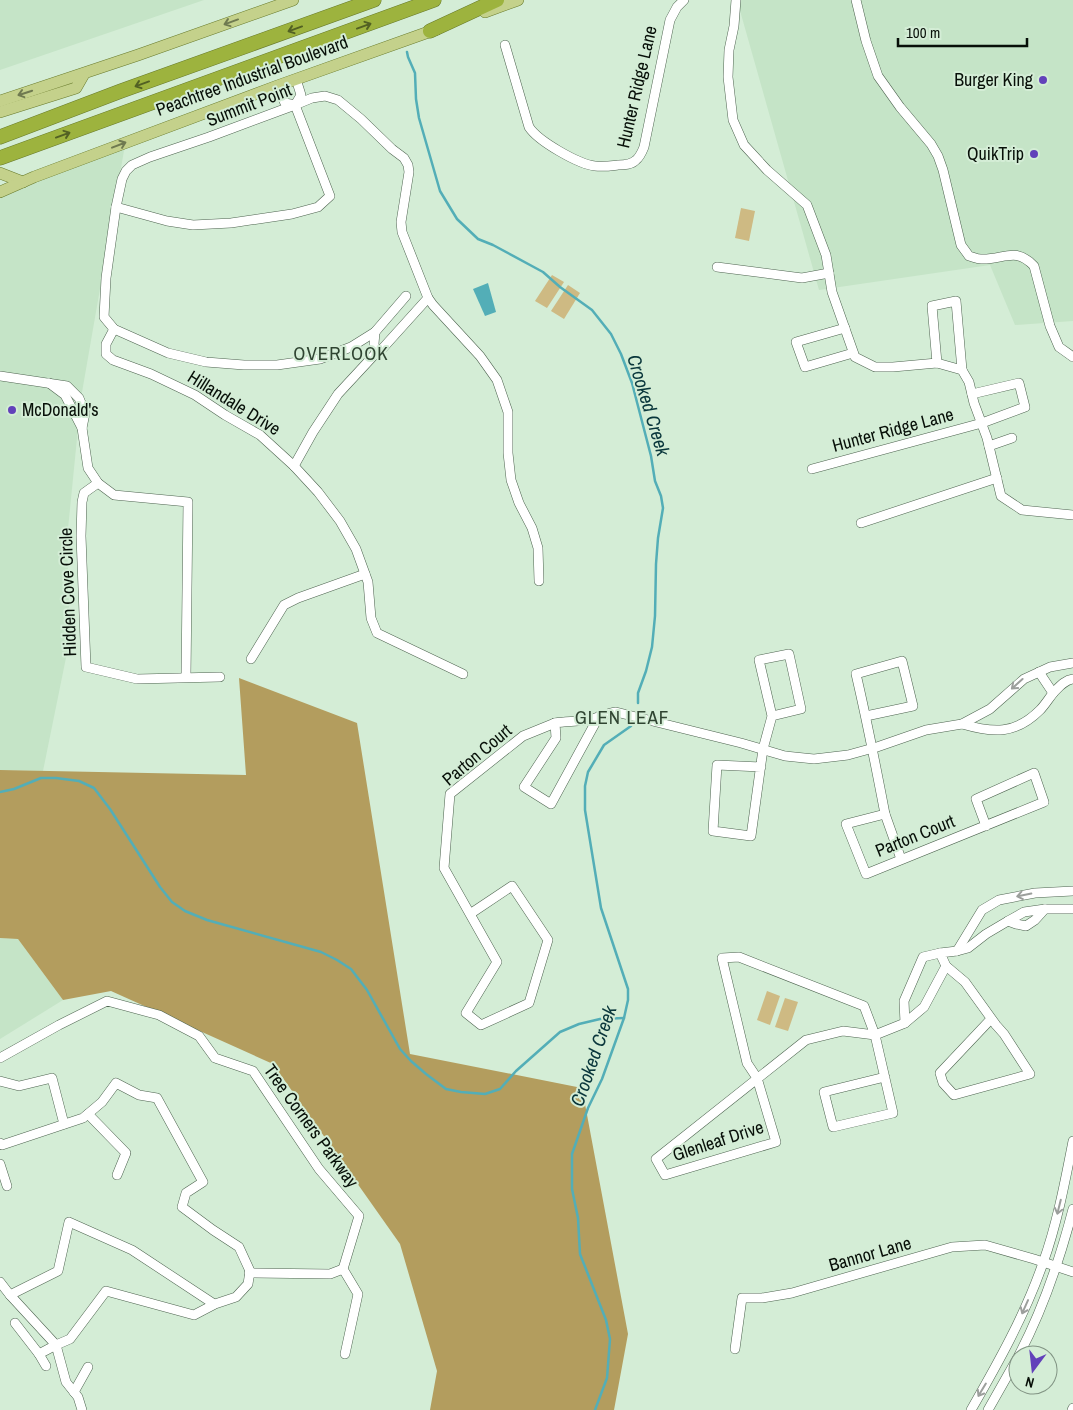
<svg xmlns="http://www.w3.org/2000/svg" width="1073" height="1410" font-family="'Archivo Narrow',sans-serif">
<rect width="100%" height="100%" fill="#d4edd6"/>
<g fill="#c5e4c7">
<path d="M0,0H204L0,70Z"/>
<path d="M737,0H1073V321L1015,325L990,265L819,290Z"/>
<path d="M125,145L81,398L67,539L70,638L43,771L0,770V195Z"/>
<path d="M0,938L18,939L63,1000L0,1039Z"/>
</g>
<g fill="#ceba83">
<path d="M741,208L755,211L749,241L735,238Z"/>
<path d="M552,275L564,282L547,308L535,301Z"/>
<path d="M568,285L580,293L564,319L551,311Z"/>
<path d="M767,991L780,996L770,1025L757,1020Z"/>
<path d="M785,998L798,1002L788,1031L775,1027Z"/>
</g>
<path fill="#b39d5e" d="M239,678L357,723L410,1054L582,1088L628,1334L614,1410H430L437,1371L400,1244L273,1064L111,991L63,1000L18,939L0,938V770L246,775Z"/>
<path fill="#53aeb7" d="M488,283L496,312L485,316L473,289Z"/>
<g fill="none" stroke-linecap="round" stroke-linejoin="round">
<g stroke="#53aeb7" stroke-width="2.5">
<path d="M407,52L408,57L415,73L416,99L419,118L440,191L457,219L478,239L493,245L543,272L560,287L592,310L611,334L621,354L632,383L651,456L655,481L661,496L663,508L658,538L656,564L655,616L652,647L646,671L638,693V703"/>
<path d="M0,792L14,789L41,778H56L79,781L94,788L110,809L160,887L172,902L185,911L207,920L321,952L337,960L351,969L367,990L400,1049L411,1061L426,1074L446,1089L461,1092L485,1094L500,1089L516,1071L560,1032L579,1024L600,1019L624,1018"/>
<path d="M595,1410L607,1378L610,1339L606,1320L580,1254L578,1218L572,1189V1154L588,1108L602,1079L624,1018L628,1000V989L601,908L585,810V786L588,772L604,745L631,726"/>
</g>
<defs>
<g id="minor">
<path d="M736,0L734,26L729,50L728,77L733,120L744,145L767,170L807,205L826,255L832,292L855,357L875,367H893L937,363L962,370L969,382L974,403L987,438L1001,496L1022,510L1073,515"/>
<path d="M856,0L866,41L878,76L900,107L931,144L938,156L943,170L961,245L969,256C973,257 977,259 981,259C1004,260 1015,246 1034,266L1050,326L1059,347L1073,357"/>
<path d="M505,45L529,127C538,141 578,164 595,166C603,167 610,166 618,165C624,165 631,165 636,160C640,157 642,152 644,147L670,20L677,7L684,0"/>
<path d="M277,86L285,103L295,105"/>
<path d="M295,105L301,95L296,79"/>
<path d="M116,207L167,221L193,225L231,223L292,214L318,207L330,196L295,105"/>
<path d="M717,267L802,278L829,273"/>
<path d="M406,296L375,332L351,347L320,359L277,365H244L206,362L168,353L114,329L104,317L106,278L116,207L122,179L126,171L132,165L150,157L209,137L295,105L312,98L325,96L338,100L361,119L392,149L404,158L408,165L409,172L401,222L402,232L428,298L433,305L480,356L497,380L508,412V453L511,480L519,503L532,528L538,548L539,581"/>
<path d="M845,328L796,342L805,367L853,353"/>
<path d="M114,329L106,344V354L113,360L151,374L195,395L225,415L260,435L294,466L318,492L340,521L356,549L368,582L371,618L377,633L463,674"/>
<path d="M376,353L382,349L428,298"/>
<path d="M937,363L932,306L956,301L962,370"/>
<path d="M0,376L67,386L79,398L85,413L82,428"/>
<path d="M49,383L65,395L82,428L88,468L98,483L114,495L188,502L186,677"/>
<path d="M989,446L1012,438"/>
<path d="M294,466L313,432L338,394L376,353L374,344L375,332"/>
<path d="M812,469L982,423L1025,407L1019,383L972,394"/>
<path d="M98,483L84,493L82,502L81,536L86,667L137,679L220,677"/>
<path d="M861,523L997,478"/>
<path d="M251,659L284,605L298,598L365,574"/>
<path d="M1039,672L1053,693"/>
<path d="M599,716L551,804L524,787L556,738L555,723C567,721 580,722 592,719C600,717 607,713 616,712L741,743L785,756L814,759L848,755L877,747L926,730L962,724L990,709L1024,679L1050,667L1073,663"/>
<path d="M866,716L913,706L902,661L856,674C867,721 876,767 885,814L846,824L866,874L1044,802L1034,773L976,799L986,826"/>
<path d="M962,724C993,733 1015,735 1040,710C1045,705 1049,698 1054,692C1060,686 1065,680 1073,679"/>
<path d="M761,767L717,765L713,831L751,836L763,749L772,716L759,660L789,654L801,709L772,716"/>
<path d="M885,814L901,859"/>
<path d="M470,914L512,886L548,940L529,1003L481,1025L466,1013L497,962L444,868L450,794L523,736L555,723"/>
<path d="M1008,921L1024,912L1045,909"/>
<path d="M957,951L982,910L999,900L1035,893L1073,891"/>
<path d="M991,1019L940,1073L943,1083L954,1095L1030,1074L1004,1034L996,1025L965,982L946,966L940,953L957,951L968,948L986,934L1008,921L1016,924L1026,926L1035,920L1045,909H1073"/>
<path d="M905,1023L904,1001L923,957L940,953"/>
<path d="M0,1058L59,1025L107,1001L159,1015L199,1036L215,1058L253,1071L319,1169L359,1216L343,1269L358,1294L345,1354"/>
<path d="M885,1077L824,1092L833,1127L893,1113L875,1035L905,1023L924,1007L946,966"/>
<path d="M757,1078L747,1063L722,958L739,957L864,1006L875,1035L843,1031L806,1040L656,1159L665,1175L776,1142L757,1078"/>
<path d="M0,1081L19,1086L52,1078L64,1124"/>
<path d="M88,1114L126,1153L117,1175"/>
<path d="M0,1143L2,1145L83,1118L102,1102L116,1083L139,1095L157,1098L203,1182L186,1193L182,1207L213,1230L239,1247L250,1271L248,1284L236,1297L215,1304L194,1315L106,1291L70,1339L56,1345L66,1382L78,1397L82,1410"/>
<path d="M0,1164L7,1186"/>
<path d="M249,1273L330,1274L343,1269"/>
<path d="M0,1282L10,1295"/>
<path d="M15,1323L39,1354"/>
<path d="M735,1349L742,1298H762L792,1293L952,1247L985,1245L1034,1259L1073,1272"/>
<path d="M1019,1355C1043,1309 1060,1259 1073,1209"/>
<path d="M46,1366L39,1354L56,1345L10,1295L58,1271L69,1222L132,1250L214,1304"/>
<path d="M74,1392L88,1367"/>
<path d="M971,1410C998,1363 1025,1315 1043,1263C1057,1224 1065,1182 1073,1141"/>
<path d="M988,1410L1018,1357"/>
<path d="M1072,1410L1073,1408"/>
</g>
<g id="major">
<path d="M485,12L518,0"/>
<path d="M0,101L138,55L293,0"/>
<path d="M0,112L76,88L84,74"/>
<path d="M0,173L23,182"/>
<path d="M0,192L34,177L277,86L437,29"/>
</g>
<g id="highway">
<path d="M430,31L497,0"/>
<path d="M0,137L121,91L374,0"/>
<path d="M0,158L434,0"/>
</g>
</defs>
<use href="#minor" stroke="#4e6450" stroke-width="10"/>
<use href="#major" stroke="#687a2b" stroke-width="12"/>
<use href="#highway" stroke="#687a2b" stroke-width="15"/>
<use href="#minor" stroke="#fff" stroke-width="9"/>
<use href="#major" stroke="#c4d18b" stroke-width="11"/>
<use href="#highway" stroke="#9db33e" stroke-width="14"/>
</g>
<defs><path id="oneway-shaft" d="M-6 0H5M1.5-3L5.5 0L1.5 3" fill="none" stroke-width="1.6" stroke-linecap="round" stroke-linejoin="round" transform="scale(1.25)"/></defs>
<g stroke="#6f7a50">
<use href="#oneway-shaft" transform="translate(231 22) rotate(160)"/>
<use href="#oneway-shaft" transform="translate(25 93) rotate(162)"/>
<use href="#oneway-shaft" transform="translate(119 145) rotate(-21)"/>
</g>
<g stroke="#526123">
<use href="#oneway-shaft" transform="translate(364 26) rotate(-20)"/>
<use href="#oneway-shaft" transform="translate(295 29) rotate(160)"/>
<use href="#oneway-shaft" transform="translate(142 84) rotate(160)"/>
<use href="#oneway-shaft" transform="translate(63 135) rotate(-20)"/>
</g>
<g stroke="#9c9f9c">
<use href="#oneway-shaft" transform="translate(1017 684) rotate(138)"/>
<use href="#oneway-shaft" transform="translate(1024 895) rotate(169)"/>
<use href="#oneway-shaft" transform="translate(1059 1207) rotate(104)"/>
<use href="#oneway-shaft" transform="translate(1025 1307) rotate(114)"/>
<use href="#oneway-shaft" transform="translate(982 1390) rotate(121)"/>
</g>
<g fill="#6241ba" stroke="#d4edd6" stroke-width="2">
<circle cx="1043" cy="80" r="5"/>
<circle cx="1034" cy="154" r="5"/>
<circle cx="12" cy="410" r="5"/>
</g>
<g text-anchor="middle" stroke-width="4" stroke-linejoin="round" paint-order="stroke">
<g font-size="18" fill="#070f08" stroke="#d4edd6">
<text transform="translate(252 76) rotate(-20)" y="6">Peachtree Industrial Boulevard</text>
<text transform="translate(637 87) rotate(-77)" y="6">Hunter Ridge Lane</text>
<text transform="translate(249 105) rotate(-21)" y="6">Summit Point</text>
<text transform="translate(234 403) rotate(32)" y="6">Hillandale Drive</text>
<text transform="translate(893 430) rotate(-15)" y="6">Hunter Ridge Lane</text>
<text transform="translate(68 592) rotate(-92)" y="6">Hidden Cove Circle</text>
<text transform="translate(477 755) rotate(-40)" y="6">Parton Court</text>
<text transform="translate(915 836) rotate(-22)" y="6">Parton Court</text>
<text transform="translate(311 1126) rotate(54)" y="6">Tree Corners Parkway</text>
<text transform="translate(718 1141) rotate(-18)" y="6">Glenleaf Drive</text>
<text transform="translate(870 1254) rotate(-16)" y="6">Bannor Lane</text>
</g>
<g font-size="18" fill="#070f08" stroke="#d4edd6" text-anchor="end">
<text x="1033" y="86">Burger King</text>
<text x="1024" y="160">QuikTrip</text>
<text x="22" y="416" text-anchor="start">McDonald's</text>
</g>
<g font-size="19" letter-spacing="1" fill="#2f4431" stroke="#d4edd6">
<text x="341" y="360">OVERLOOK</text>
<text x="622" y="724">GLEN LEAF</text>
</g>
<g font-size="19" font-style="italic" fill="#09363b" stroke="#d4edd6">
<text transform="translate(649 405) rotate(73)" y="7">Crooked Creek</text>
<text transform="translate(593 1056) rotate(-71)" y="7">Crooked Creek</text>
</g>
</g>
<g transform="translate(1033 1370) rotate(195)"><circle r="24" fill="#d4edd6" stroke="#829484"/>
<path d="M0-4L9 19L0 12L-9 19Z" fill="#6241ba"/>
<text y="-8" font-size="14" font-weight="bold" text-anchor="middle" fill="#070f08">N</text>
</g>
<path d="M898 38v8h129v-8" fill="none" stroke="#070f08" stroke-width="2.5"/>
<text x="906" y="38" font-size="15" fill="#070f08" stroke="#d4edd6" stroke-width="4" paint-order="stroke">100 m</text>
</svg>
